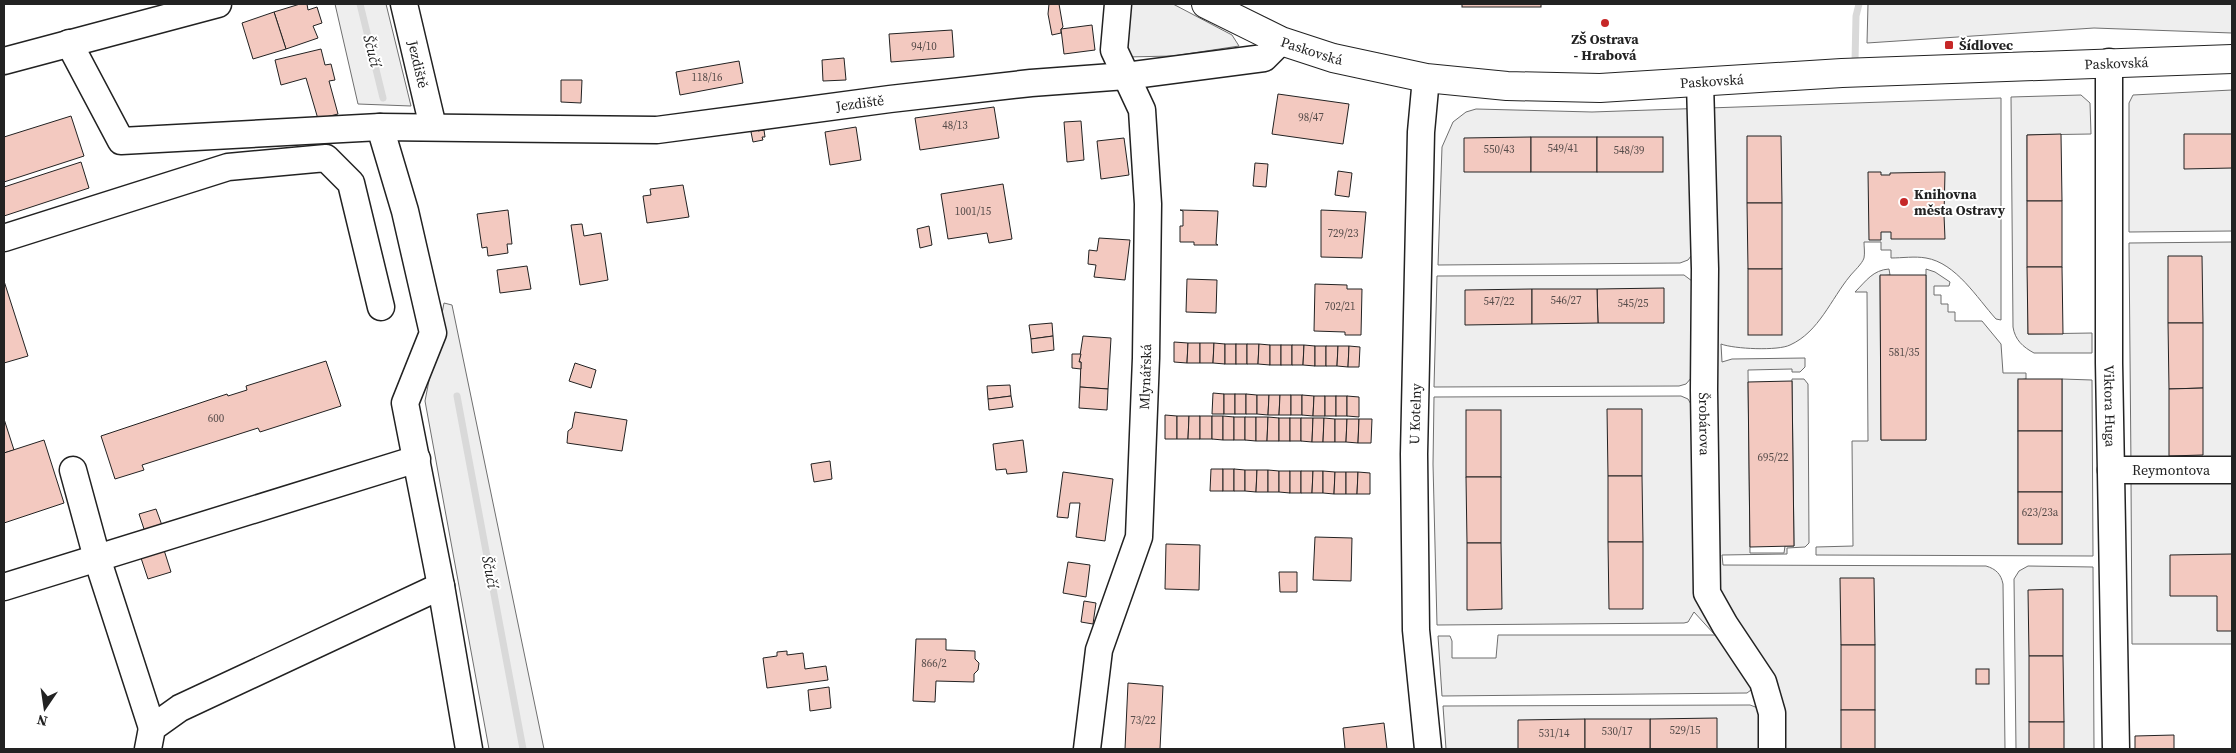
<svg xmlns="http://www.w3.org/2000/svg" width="2236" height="753" font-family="'Source Serif 4',serif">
<rect width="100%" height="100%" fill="#fff"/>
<g fill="#eee" stroke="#6f6f6f">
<path d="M335,4H386L411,106L358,104Z"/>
<path d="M1128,4H1173L1232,35L1239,46L1173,56L1126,57Z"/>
<path d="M1868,4H2232V33L2094,28L1867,43Z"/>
<path d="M2232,90V231L2129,232V103L2133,95Z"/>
<path d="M2081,95L2090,103L2091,134L2027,135L2028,334L2092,333V353H2034C2023,347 2015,340 2013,327L2011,97Z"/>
<path d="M2001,98V320L1996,319C1977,298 1956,263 1926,258C1915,256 1902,258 1891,258V250H1881V242H1864C1864,247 1865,253 1864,258C1862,264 1854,271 1850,276C1831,299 1819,332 1790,345C1778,351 1734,349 1721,344L1722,362L1732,359L1805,358V367L1800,372H1792V369L1748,370L1750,553H1784L1785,546H1794L1792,379H1804L1808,384L1809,543L1805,547L1787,548V554L1722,555L1723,565L1986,566C1996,569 2001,574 2003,584L2005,749H1446L1443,706L1750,705L1758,708L1751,690L1747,693L1442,696L1438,636H1450L1452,641V658H1496L1498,635H1715L1694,612L1688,622L1684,623L1437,625L1433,464L1434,397L1681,396L1688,399L1692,406V377L1686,384L1679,386L1434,387L1437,276L1684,275L1692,281L1691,256L1688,260L1680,263L1438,265L1442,147L1453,122L1466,112L1476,109L1592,112Z"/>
<path d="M2232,242V466L2131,467L2129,243Z"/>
<path d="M1889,269L1890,275L1880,276L1881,440H1926V269L1935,272L1950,282L1949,286H1934V295H1941V304H1948V312H1955V321H1982L2001,344L2003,373H2026V379L2018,380V544H2062V379L2092,380L2093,556L1816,555V547L1853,546L1852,441H1868L1867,292H1855C1866,281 1873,270 1889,269Z"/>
<path d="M444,303L452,305L544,749H489L425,401Z"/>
<path d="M2232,479V644H2132L2131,480Z"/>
<path d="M2028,566L2093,567L2094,749H2016L2014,579L2019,571Z"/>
</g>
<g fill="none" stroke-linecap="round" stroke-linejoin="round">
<g stroke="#d9d9d9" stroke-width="7">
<path d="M360,4L383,98"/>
<path d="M1855,62L1856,16L1859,4"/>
<path d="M457,396L523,749"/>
</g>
</g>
<g fill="#f3c9c0" stroke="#222">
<path d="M300,4H307L308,10L317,7L322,23L313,26L318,38L286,49L274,12Z"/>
<path d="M1049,4H1059L1063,27L1061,29V33L1052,35L1048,14Z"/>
<rect x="1462" y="4" width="79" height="3"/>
<path d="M274,12L286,49L253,59L242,23Z"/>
<path d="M1092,25L1095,50L1064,54L1061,29Z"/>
<path d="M952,30L954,57L891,62L889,34Z"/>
<path d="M321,49L325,65L331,64L335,80L329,81L338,114L318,119L306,78L281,85L275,60Z"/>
<path d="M844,58L846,80L823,81L822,60Z"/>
<path d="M739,61L743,83L680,95L676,72Z"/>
<path d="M561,80H582L581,103L561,102Z"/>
<path d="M1278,94L1349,104L1343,144L1272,134Z"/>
<path d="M994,107L999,138L920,150L915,118Z"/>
<path d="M71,116L84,156L4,182V137Z"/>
<path d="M1081,121L1084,160L1067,162L1064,122Z"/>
<path d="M856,127L861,160L830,165L825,132Z"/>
<path d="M758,129V131L764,130L765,137H762L763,140L753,142L751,132Z"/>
<path d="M2061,134L2062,201H2027V135Z"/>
<path d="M2184,134H2232V168L2184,169Z"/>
<path d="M1747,136H1781L1782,203H1747Z"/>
<path d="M1531,137V172H1464V138Z"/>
<rect x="1531" y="137" width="66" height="35"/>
<rect x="1597" y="137" width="66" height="35"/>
<path d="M1124,138L1129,175L1101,179L1097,141Z"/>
<path d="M81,162L89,188L4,216V187Z"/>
<path d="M1255,163L1268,164L1266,187L1253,186Z"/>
<path d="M1338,171L1352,173L1349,197L1335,195Z"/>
<path d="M1868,172H1881V175H1890V173L1945,172L1944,215L1945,239H1891V232H1881V240H1869Z"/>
<path d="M1003,184L1012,239L989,243L987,233L948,239L941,194Z"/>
<path d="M683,185L689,217L647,223L643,196L651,195L650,189Z"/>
<rect x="2027" y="201" width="35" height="66"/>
<path d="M1747,203H1782V269H1748Z"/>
<path d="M508,210L512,244H507L508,253L488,256L487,247L482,248L477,214Z"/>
<path d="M1180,210L1218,211L1216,244L1218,245H1194V242H1180V226H1183V211Z"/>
<path d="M1321,210L1366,212L1362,258L1321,257Z"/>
<path d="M582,224L584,236L601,233L608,280L580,285L571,225Z"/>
<path d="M929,226L932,245L920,248L917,229Z"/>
<path d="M1099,238L1130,240L1125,280L1094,277L1096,265L1088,264L1089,250L1097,251Z"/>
<path d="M2168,256H2202L2203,323H2168Z"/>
<path d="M527,266L531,289L500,293L497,270Z"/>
<path d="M2027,267H2062L2063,334H2028Z"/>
<rect x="1748" y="269" width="34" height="66"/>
<path d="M1880,275H1926V440H1881Z"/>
<path d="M1187,279L1217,280L1216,313L1186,312Z"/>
<path d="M4,281L28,356L4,363Z"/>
<path d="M1315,284L1347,285V289H1362L1361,335H1345V332L1314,331Z"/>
<path d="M1664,288V323H1598L1597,289Z"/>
<path d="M1532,289V324L1465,325V290Z"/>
<path d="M1532,289H1597L1598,323L1532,324Z"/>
<path d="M1052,323L1053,336L1031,339L1029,325Z"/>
<path d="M2168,323H2203V388L2169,389Z"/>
<path d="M1053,336L1054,350L1032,353L1031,339Z"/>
<path d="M1083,336L1111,338L1108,389L1080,387L1081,362H1079Z"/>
<path d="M1174,342L1188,343L1187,363L1174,362Z"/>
<path d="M1188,343H1200V363H1187Z"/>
<path d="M1200,343H1214L1213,363H1200Z"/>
<path d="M1214,343L1225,344V364L1213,363Z"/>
<rect x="1225" y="344" width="11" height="20"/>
<rect x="1236" y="344" width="11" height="20"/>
<path d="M1247,344H1259L1258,364H1247Z"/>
<path d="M1259,344L1270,345V365L1258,364Z"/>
<rect x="1270" y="345" width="11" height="20"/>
<rect x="1281" y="345" width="11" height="20"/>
<path d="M1292,345H1304L1303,365H1292Z"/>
<path d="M1304,345L1315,346V366L1303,365Z"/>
<rect x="1315" y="346" width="11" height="20"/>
<path d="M1326,346H1338L1337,366H1326Z"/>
<path d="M1338,346H1349L1348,367L1337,366Z"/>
<path d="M1349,346L1360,347L1359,367H1348Z"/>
<path d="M1072,354H1081L1079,362H1081V369L1072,368Z"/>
<path d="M326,361L341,406L260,432L258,428L142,465L144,470L115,479L101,436L227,394L228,396L247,390L246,386Z"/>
<path d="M575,363L596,370L591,388L569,381Z"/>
<rect x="2018" y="379" width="44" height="52"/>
<path d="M1792,381L1794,546L1750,547L1748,382Z"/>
<path d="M1010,385L1011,396L988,399L987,386Z"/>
<path d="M1080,387L1108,389L1107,410L1079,408Z"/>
<path d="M2203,388V455L2169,456V389Z"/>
<path d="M1213,393L1224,394V414H1212Z"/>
<rect x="1224" y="394" width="11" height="20"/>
<rect x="1235" y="394" width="11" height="20"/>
<path d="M1246,394L1257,395V414H1246Z"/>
<path d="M1257,395H1269L1268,415L1257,414Z"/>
<path d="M1269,395H1280L1279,415H1268Z"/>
<path d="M1280,395H1291V415H1279Z"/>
<rect x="1291" y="395" width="11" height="20"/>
<path d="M1302,395L1314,396L1313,416L1302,415Z"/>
<path d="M1011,396L1013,407L989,410L988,399Z"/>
<path d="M1314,396H1325V416H1313Z"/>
<rect x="1325" y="396" width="11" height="20"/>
<rect x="1336" y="396" width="11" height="20"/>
<path d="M1347,396L1359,397V417L1347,416Z"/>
<path d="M1607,409H1642V476H1608Z"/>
<rect x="1466" y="410" width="35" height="67"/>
<path d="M575,412L627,420L622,451L567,443L568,431L572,428Z"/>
<path d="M1165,415L1177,416V439H1165Z"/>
<path d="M1177,416H1189L1188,439H1177Z"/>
<path d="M1189,416H1200V439H1188Z"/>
<rect x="1200" y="416" width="12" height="23"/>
<path d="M1212,416H1223V440L1212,439Z"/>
<path d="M1223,416L1234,417V440H1223Z"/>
<rect x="1234" y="417" width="11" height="23"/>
<path d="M1245,417H1256V441L1245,440Z"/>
<path d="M1256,417H1268L1267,441H1256Z"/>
<path d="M1268,417L1279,418V441H1267Z"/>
<rect x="1279" y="418" width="11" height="23"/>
<rect x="1290" y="418" width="11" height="23"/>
<path d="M1301,418H1313L1312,442L1301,441Z"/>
<path d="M1313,418H1324L1323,442H1312Z"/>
<path d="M1324,418L1335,419V442H1323Z"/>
<path d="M4,419L14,450L4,453Z"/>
<path d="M1335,419H1347L1346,442H1335Z"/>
<path d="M1347,419H1359L1358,443L1346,442Z"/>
<path d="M1359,419H1372L1371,443H1358Z"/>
<rect x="2018" y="431" width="44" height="61"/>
<path d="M44,440L64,503L4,523V453Z"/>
<path d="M1023,440L1027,472L1007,474L1006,469L996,470L993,444Z"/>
<path d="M830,461L832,479L814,482L811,464Z"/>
<path d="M1211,469H1223V491H1210Z"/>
<rect x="1223" y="469" width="11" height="22"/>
<path d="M1234,469L1245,470V491H1234Z"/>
<path d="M1245,470H1257L1256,492L1245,491Z"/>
<path d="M1257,470H1268V492H1256Z"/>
<path d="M1268,470L1279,471V492H1268Z"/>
<path d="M1279,471H1290V493L1279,492Z"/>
<rect x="1290" y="471" width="11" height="22"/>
<path d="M1301,471H1313L1312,493H1301Z"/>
<path d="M1313,471H1323V493H1312Z"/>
<path d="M1323,471L1335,472L1334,494L1323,493Z"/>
<path d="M1063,472L1113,479L1105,541L1076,537L1080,503H1070L1068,518L1057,517Z"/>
<path d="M1335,472H1346V494H1334Z"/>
<path d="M1346,472H1358L1357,494H1346Z"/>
<path d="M1358,472L1370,473V494H1357Z"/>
<path d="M1608,476H1642L1643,542H1608Z"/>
<path d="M1466,477H1501V543H1467Z"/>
<rect x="2018" y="492" width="44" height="52"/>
<path d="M156,509L163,528L145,532L139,514Z"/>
<path d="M1315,537L1352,538L1351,581L1313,580Z"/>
<path d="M1608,542H1643V609H1609Z"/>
<path d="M1467,543H1501L1502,609L1467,610Z"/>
<path d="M1166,544L1200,545L1199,590L1165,589Z"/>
<path d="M164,550L171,572L148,579L141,558Z"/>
<path d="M2232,554V631H2217V596H2170V555Z"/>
<path d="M1068,562L1090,565L1086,597L1063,593Z"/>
<path d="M1279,572H1297V592H1280Z"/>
<path d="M1840,578H1874L1875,645H1841Z"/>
<path d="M2063,589V656H2029L2028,590Z"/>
<path d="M1084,601L1096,603L1093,624L1081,622Z"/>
<path d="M916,639H946V650L975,651V659L979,663L978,670L974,674V682L936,681L935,702L913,701Z"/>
<rect x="1841" y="645" width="34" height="65"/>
<path d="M787,651V655L803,653L805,669L826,666L828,680L767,688L763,658L777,656V652Z"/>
<path d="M2029,656H2063L2064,722H2029Z"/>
<rect x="1976" y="669" width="13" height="15"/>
<path d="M1128,683L1163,686L1160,749H1125Z"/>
<path d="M829,687L831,708L810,711L808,690Z"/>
<rect x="1841" y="710" width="34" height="39"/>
<path d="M1717,718V749H1650V719Z"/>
<path d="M1585,719V749H1518V720Z"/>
<rect x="1585" y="719" width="65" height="30"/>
<rect x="2029" y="722" width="35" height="27"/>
<path d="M1384,723L1387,749H1345L1343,728Z"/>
<path d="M2174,735V749H2135V736Z"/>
</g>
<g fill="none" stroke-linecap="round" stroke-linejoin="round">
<defs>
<g id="minor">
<path id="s1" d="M404,4L433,127"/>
<path id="s2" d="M69,43L121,141L380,127L657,130L890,99L1031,83L1126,76L1264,58L1281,41"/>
<path d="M4,61L218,4"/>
<path id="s3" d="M2109,62V363L2116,749"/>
<path d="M1426,78L1421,132L1414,454L1416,630L1428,749"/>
<path id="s4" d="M1700,82L1705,269L1704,390L1707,593L1725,625L1763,682L1772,713V749"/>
<path d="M380,127L405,211L433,333L405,403L441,586L469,749"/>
<path d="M4,238L228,167L326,158L351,183L381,307"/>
<path d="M73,470L97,558L152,728"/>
<path id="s5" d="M2111,470H2232"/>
<path d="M4,587L417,459"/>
<path d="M148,749L152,728L180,708L441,586"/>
<path id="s6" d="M1087,749L1099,650L1139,537L1146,358L1148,204L1142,110L1114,50L1118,4"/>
</g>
<g id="major">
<path id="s7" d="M1206,4L1281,41L1333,58L1426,78L1507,86L1600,88L1842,73L2232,59"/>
</g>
</defs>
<use href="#minor" stroke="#222" stroke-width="29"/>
<use href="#major" stroke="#222" stroke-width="30"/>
<use href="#minor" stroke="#fff" stroke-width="26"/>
<use href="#major" stroke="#fff" stroke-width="28"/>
</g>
<g fill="#c62828" stroke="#fff" stroke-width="2">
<circle cx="1605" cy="23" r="5"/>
<rect x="1944" y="40" width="10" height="10" rx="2.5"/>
<circle cx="1904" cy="202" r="5"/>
</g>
<g text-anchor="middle" stroke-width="4" stroke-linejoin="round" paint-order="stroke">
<g font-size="11" fill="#564c4a">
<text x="924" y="50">94/10</text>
<text x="707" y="81">118/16</text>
<text x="1311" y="121">98/47</text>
<text x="955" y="129">48/13</text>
<text x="1563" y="152">549/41</text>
<text x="1499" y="153">550/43</text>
<text x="1629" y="154">548/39</text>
<text x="973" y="215">1001/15</text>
<text x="1343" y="237">729/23</text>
<text x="1566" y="304">546/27</text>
<text x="1499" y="305">547/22</text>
<text x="1633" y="307">545/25</text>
<text x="1340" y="310">702/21</text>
<text x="1904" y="356">581/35</text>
<text x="216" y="422">600</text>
<text x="1773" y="461">695/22</text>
<text x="2040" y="516">623/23a</text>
<text x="934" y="667">866/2</text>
<text x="1143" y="724">73/22</text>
<text x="1685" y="734">529/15</text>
<text x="1617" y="735">530/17</text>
<text x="1554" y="737">531/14</text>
</g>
<g font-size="14" font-weight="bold" fill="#222" stroke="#fff" text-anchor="start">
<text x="1605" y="44" text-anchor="middle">ZŠ Ostrava<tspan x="1605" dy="16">- Hrabová</tspan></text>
<text x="1959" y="50">Šídlovec</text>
<text x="1914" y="199">Knihovna<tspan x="1914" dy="16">města Ostravy</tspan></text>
</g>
<g font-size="14" fill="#222" stroke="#fff">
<text dy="5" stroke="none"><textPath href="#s7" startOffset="116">Paskovská</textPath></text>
<text dy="5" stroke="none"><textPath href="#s7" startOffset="925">Paskovská</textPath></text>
<text dy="5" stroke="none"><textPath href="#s1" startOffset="62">Jezdiště</textPath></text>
<text dy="5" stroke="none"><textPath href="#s7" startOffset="520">Paskovská</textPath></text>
<text dy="5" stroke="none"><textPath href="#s2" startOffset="852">Jezdiště</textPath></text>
<text dy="5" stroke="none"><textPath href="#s6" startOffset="380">Mlynářská</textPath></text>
<text dy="5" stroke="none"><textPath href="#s3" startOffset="344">Viktora Huga</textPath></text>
<text transform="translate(1415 414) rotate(-88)" y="5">U Kotelny</text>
<text dy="5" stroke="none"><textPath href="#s4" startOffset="342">Šrobárova</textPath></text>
<text dy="5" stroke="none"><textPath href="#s5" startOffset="60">Reymontova</textPath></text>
</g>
<g font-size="15" font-style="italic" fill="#222" stroke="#fff">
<text transform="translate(372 51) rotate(76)" y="5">Ščučí</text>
<text transform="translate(490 572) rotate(79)" y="5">Ščučí</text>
</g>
</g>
<rect width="2236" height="753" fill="none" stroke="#222222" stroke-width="10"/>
<g transform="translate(45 708) rotate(193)" stroke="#ffffff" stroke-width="4" paint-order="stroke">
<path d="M0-4L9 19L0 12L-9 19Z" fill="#222222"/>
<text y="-8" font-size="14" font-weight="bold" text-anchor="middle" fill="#222222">N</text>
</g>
</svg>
